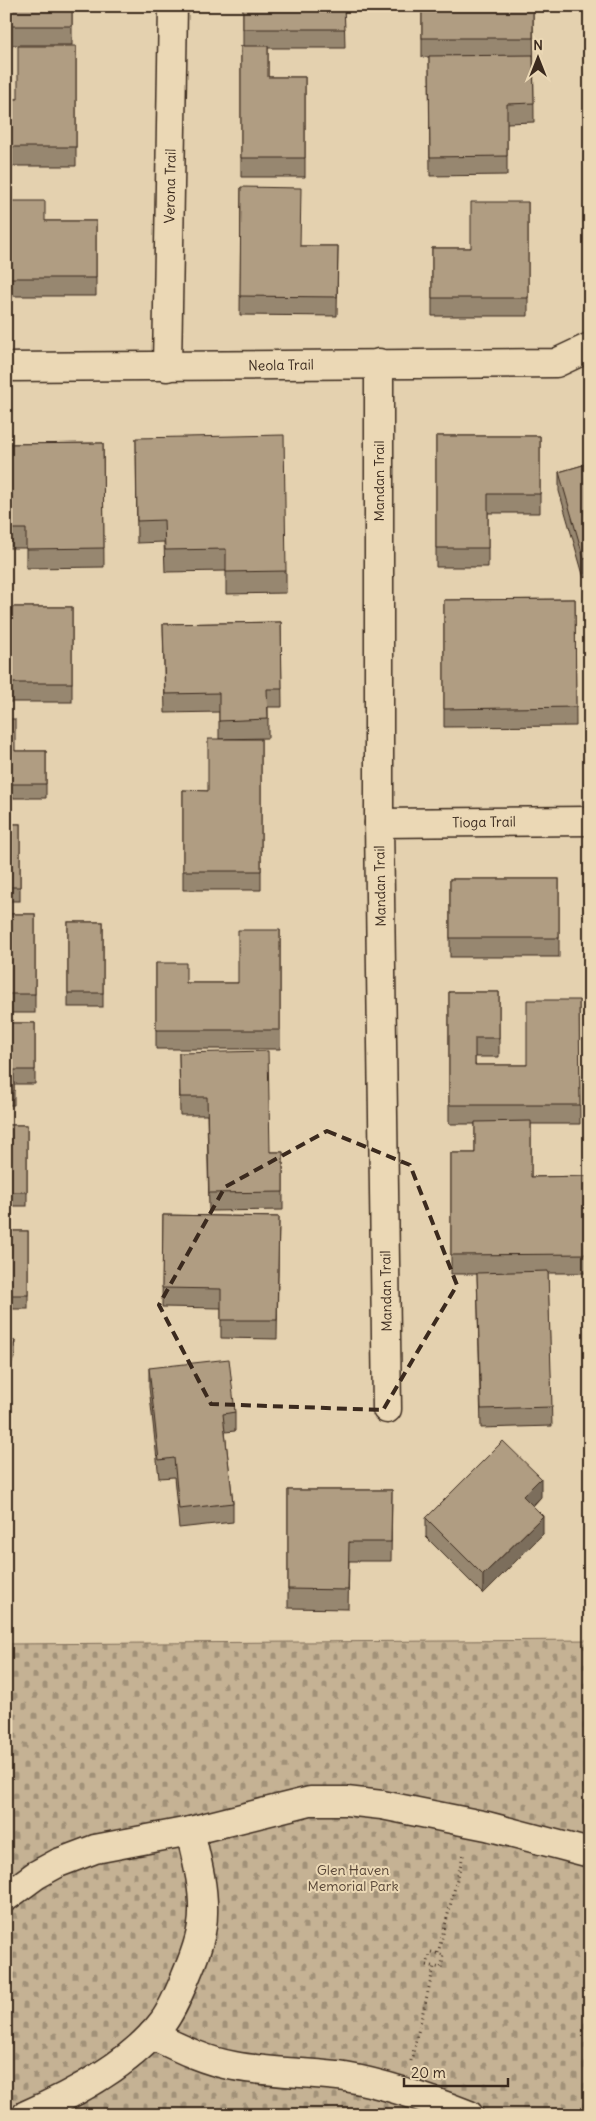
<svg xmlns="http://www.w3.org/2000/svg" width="596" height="2121" font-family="Delius,sans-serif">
<defs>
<pattern id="cemetery-stones" width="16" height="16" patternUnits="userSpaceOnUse" patternTransform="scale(1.25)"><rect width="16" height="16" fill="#c5b294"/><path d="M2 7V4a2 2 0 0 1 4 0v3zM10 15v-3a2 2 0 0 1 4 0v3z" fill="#a19178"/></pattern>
</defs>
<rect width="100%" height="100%" fill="#e4d1af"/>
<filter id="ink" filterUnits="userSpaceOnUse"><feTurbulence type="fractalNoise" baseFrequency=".02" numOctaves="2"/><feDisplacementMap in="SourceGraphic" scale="10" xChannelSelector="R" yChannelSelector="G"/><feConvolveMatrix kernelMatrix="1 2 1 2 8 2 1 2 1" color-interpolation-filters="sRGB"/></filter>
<g filter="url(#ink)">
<path fill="url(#cemetery-stones)" stroke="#806e59" d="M590,1640V2115H6V1644Z"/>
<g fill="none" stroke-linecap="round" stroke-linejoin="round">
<defs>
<g id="minor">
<path d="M379,363V823L387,1409"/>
<path d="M6,367L556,363L590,347"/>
<path d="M167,367L173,6"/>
<path d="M379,823L590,821"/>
<path d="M6,1897L36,1875L58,1863L95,1849L190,1831L310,1801H346L382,1805L487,1826L590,1853"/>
<path d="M152,2035C179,2048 205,2061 234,2066C270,2073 308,2072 345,2077C387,2084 429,2099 469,2115"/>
<path d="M26,2115C74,2094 131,2064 163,2022C174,2007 181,1988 188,1971C196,1952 203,1933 203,1913C204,1885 196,1857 190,1831"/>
</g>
</defs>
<use href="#minor" stroke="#3b2a1e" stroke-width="31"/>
<g stroke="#3b2a1e" stroke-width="3" stroke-dasharray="1 4" stroke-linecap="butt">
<path d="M431,1952L444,1955L441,1968L427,1965Z"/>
<path d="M438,1953L464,1852"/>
<path d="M411,2061L434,1967"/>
</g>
<use href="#minor" stroke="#ebd8b5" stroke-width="28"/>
</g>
<g fill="#978770" stroke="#3b2a1e">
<rect x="6" y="6" width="66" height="39"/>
<path d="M243,6H344L345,48H268V77H305V177H241V46H243Z"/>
<path d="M422,6H533L534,122L507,123V175L430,176L429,57H422Z"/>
<path d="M76,46V166H6V99H18Z"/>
<path d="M241,187L300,246H338L337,316L240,315Z"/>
<path d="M6,201L45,221H96V296H6Z"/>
<path d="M528,202V316H432V248H471Z"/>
<path d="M436,436H540V513H488V567H436Z"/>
<path d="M136,438L286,571V593L226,594V571L165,572L164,542L137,543Z"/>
<path d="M103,443L104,567L26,568V548H6V444Z"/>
<path d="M590,463V576L584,578L559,491V472Z"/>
<path d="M575,599L576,726L444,727V600Z"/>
<rect x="6" y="607" width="66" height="95"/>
<path d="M281,622L282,707H268V738L219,739V712L165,713L163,624Z"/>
<path d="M6,719L15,751H46V798H6Z"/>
<path d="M261,739V890H183V790L208,791Z"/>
<rect x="6" y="824" width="14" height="77"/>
<rect x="450" y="879" width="109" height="78"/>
<rect x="6" y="914" width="29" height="99"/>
<rect x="68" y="922" width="35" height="85"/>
<path d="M280,930V1049H156V963L186,983H238Z"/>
<path d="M449,992H499V1057H475V1065H527L579,1000L580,1124H531V1177L590,1176V1273H548L552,1426L481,1428L477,1274H451V1153H475V1124H449Z"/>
<path d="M6,1023H35V1084H14V1105H6Z"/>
<path d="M179,1053L270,1152H283V1210L209,1211L207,1115H180Z"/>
<rect x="6" y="1125" width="21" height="81"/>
<path d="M163,1215L279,1217L277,1339L221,1338V1308L162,1307Z"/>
<rect x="6" y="1231" width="22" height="78"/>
<path d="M149,1368L235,1412V1431L225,1432L233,1503V1522L179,1528L174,1477L159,1478L149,1387Z"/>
<path d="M288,1490H392L391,1561H349L348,1609L288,1608Z"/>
<path d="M541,1497L533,1506L543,1534L483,1594L426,1537V1518Z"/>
</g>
<g fill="#7b6e5b" stroke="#3b2a1e">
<path d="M590,557V576L584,578V559Z"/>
<path d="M15,1341V1355L6,1378V1364Z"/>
<path d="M541,1478V1497L523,1515V1496Z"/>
<path d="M543,1516V1534L483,1594V1575Z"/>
</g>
<g fill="#b09d82" stroke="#3b2a1e">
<rect x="6" y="6" width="66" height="20"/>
<path d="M243,6H344L345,29H243Z"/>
<rect x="422" y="6" width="111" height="32"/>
<path d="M18,46H76V147H6V99H18Z"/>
<path d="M241,46H268V77H305V158H241Z"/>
<path d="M533,55L534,103L507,104V156L430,157L429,56Z"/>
<path d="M241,187L301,188L300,246H338L337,297L240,296Z"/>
<path d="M6,201H45V221H96V278H6Z"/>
<path d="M471,202H528V298H432V248H471Z"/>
<path d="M284,435L286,571L226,572V549L165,550L164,520L137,521L136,438Z"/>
<path d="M436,436H540V494H488V548H436Z"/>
<path d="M103,443L104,548L26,549V529H6V444Z"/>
<path d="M590,463V557L584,559L559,472Z"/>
<path d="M575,599L576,707L444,709V600Z"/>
<rect x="6" y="607" width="66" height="76"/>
<path d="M281,622L282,689H267L268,719L219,721V693L165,694L163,624Z"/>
<path d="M6,719H15V751H46V784H6Z"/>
<path d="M208,739H261V871H183V790L208,791Z"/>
<rect x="6" y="824" width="14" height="63"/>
<rect x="450" y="879" width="109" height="59"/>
<rect x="6" y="914" width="29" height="80"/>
<rect x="68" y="922" width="35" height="71"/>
<path d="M238,930H280V1030H156V963H186V983H238Z"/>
<path d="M449,992H499V1038H475V1065H527V1000H579L580,1105H449Z"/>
<path d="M6,1023H35V1070H14V1091H6Z"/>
<path d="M268,1051L270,1152H283V1192L209,1193L207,1097H180L179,1053Z"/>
<path d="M531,1121V1177L590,1176V1254L451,1255V1153H475V1122Z"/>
<rect x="6" y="1125" width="21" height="67"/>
<path d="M163,1215L279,1217L277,1320H221V1289L162,1288Z"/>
<rect x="6" y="1231" width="22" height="64"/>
<path d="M548,1271L552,1407L481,1409L477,1273Z"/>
<path d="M6,1338L15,1341L6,1364Z"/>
<path d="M229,1359L235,1412L223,1414L233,1503L179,1509L174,1458L159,1460L149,1368Z"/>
<path d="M503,1441L541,1478L523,1496L543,1516L483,1575L426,1518Z"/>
<path d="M288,1490H392L391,1542H349L348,1590L288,1589Z"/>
</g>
</g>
<path fill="none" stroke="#3b2a1e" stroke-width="4" stroke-dasharray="10 6" stroke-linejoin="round" d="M327,1131L410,1165L457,1285L383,1410L211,1404L159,1305L225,1187Z"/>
<g text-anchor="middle" stroke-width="4" stroke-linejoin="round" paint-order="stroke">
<g font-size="14" fill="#3b2a1e" stroke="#ebd8b5">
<text transform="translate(170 186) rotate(-89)" y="5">Verona Trail</text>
<text transform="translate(281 365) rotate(-1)" y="5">Neola Trail</text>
<text transform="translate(379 481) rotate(-90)" y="5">Mandan Trail</text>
<text transform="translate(484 822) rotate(-1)" y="5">Tioga Trail</text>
<text transform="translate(380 886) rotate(-91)" y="5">Mandan Trail</text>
<text transform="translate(386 1291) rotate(-91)" y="5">Mandan Trail</text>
</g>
<g font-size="14" fill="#574536" stroke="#ebd8b5">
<text x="353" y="1875">Glen Haven<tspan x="353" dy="16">Memorial Park</tspan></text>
</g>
</g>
<rect width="596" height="2121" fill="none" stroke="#ebd8b5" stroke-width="25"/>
<rect x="12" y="12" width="571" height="2096" fill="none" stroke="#3b2a1e" stroke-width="2" filter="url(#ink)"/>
<g transform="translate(538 58)" stroke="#ebd8b5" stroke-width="4" paint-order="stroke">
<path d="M0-4L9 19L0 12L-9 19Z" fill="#3b2a1e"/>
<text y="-8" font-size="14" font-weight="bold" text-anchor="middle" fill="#3b2a1e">N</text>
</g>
<path d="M404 2078v8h104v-8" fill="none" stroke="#3b2a1e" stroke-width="2.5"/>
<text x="411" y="2078" font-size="15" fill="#3b2a1e" stroke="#ebd8b5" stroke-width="4" paint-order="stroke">20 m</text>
</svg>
